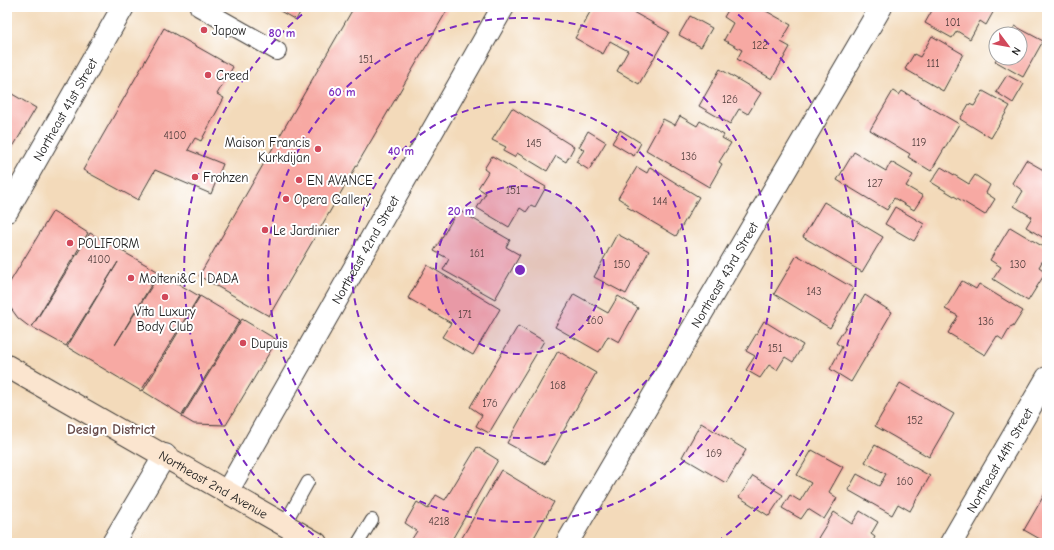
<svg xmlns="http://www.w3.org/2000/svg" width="1054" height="550" font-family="'Comic Neue',sans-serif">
<rect width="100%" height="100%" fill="#fff"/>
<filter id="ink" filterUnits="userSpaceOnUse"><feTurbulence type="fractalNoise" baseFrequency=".025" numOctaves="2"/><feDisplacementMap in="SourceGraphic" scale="8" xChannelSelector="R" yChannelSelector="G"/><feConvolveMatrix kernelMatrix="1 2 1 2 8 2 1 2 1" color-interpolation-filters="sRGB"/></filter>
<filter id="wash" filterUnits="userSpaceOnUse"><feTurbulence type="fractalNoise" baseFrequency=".012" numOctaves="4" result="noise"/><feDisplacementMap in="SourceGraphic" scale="16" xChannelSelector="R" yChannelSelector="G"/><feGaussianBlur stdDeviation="0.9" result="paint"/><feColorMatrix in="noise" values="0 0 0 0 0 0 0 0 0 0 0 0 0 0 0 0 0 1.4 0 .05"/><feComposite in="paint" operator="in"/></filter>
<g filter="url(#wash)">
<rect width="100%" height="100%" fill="#f3daba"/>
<g id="blocks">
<g fill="#f7a9a3">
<path d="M273,7H303L296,20Z"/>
<path d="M354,7H449L269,316L199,276Z"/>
<path d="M593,7H624L669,32L639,84L617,71L628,51L610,41L603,54L575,38Z"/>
<path d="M730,7H759L791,25L781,42L790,47L772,79L737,59L742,50L724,40L733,23L724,17Z"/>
<path d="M934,7H996L986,25L980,21L970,39L957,31L952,38L925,23Z"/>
<path d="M690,16L712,28L701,47L679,35Z"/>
<path d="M1015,26L1043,41L1023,77L995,61L997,58H1020V34H1010Z"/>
<path d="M164,28L233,67L217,94L224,98L201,141L195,138L188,150L223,164L211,194L155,170L138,200L83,170Z"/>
<path d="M932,36L963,54L943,91L905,69L914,54L920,57Z"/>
<path d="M720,69L761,93L748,114L739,109L730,124L699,106Z"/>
<path d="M1007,75L1024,84L1013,103L996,92Z"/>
<path d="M7,91L36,108L7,157Z"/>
<path d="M893,91L899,95L902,91L959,124L931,171L908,157L910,154L870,130Z"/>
<path d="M983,91L1010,106L991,138L960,119L969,104L974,106Z"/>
<path d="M512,108L574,147L566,162L556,156L547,171L517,153L514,157L503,151L506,147L492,140Z"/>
<path d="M680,116L697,126L700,121L724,135L722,138L731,143L719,162L722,164L709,187L646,150L663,119L675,125Z"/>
<path d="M620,130L641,143L634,156L612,143Z"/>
<path d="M588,131L606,142L589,170L576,162L584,150L579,147Z"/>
<path d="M854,152L886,171L891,162L913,175L906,186L923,196L914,210L894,198L887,210L837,180Z"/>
<path d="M492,156L546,187L535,207L531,205L526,212L520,208L509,227L477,208L486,193L478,188L488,172L484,169Z"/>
<path d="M1026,160L1047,172V240L1026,227L1032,217L1014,206L1023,191L1012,183Z"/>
<path d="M637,167L647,173L650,167L699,197L676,236L627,207L629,205L618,198Z"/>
<path d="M941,167L969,184L975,175L990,185L986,193L995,199L985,215L931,182Z"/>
<path d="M824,202L883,237L862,272L803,237Z"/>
<path d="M895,207L924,224L914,241L885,224Z"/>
<path d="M458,210L510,240L506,247L520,255L495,299L443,270L449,259L434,251Z"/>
<path d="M53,211L88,233L31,328L18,318L7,303V287Z"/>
<path d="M1010,227L1047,249V253L1039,267L1046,272L1028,301L993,279L1001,267L990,260Z"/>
<path d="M90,233L159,272L115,345L160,273L199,296L141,391L67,347L118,262L66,346L32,327Z"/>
<path d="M617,234L649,251L626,294L594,277Z"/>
<path d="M797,255L853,288L830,328L774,294Z"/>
<path d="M427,265L500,309L473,355L442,337L451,323L408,298Z"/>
<path d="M962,281L976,289L979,284L1023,311L1013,327L1011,326L1003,340L997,336L985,355L948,333L958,316L945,309Z"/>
<path d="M574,294L608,313L618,296L638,308L619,342L608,336L599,352L555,327Z"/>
<path d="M865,295L892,312L851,382L830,369L842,347L836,343Z"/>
<path d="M200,296L240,320L182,415L143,391Z"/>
<path d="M242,319L277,340L226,425L194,424L182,417Z"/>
<path d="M764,321L803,345L793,362L785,357L777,370L769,365L760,378L746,370L755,356L746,351Z"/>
<path d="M518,326L544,341L489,433L476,426L482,415L470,407Z"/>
<path d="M558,351L596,373L545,464L507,443Z"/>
<path d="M900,383L954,414L929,457L875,426Z"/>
<path d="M701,423L746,450L726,483L682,457Z"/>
<path d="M875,445L930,476L910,511L898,504L892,515L848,490L857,474L879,486L886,474L865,462Z"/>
<path d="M477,447L498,460L450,543L436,541L435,543L410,542L417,531L405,523L417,502L428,509L436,495L445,500Z"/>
<path d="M812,450L843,467L829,492L837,498L824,519L808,509L801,519L782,508L790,495L800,501L811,483L797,475Z"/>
<path d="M501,470L554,502L531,543H459Z"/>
<path d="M753,476L783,495L769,516L739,497Z"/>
<path d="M1047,490V543L1024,530Z"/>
<path d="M860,511L878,522L871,534L875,537L872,543H827L818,538L834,512L852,524Z"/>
</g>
</g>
</g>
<g filter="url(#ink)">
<use href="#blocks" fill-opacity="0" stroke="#3c3834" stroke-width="1"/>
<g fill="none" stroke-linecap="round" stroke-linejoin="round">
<defs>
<g id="service">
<path d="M284,525L308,482"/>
<path d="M358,543L372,520"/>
</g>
<path id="pedestrian" d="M199,7L277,51"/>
<g id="minor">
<path id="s1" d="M7,211L123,7"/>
<path id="s2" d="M227,492L503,7"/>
<path d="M113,543L165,455"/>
<path id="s3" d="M567,543L881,7"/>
<path id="s4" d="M951,543L1047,378"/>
</g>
<g id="secondary">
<path id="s5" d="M7,366L316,543"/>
</g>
</defs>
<use href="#service" stroke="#3c3834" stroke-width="14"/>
<use href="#pedestrian" stroke="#3c3834" stroke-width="20"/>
<use href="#minor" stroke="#3c3834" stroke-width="24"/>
<use href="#secondary" stroke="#3c3834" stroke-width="24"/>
<use href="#service" stroke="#fff" stroke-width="12"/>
<use href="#pedestrian" stroke="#fff" stroke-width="18"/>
<use href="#minor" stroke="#fff" stroke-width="22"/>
<use href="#secondary" stroke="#fbe5cf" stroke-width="22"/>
</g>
</g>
<circle cx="520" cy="270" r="84" fill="#7b2cbf" fill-opacity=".12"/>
<g fill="none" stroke="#7b2cbf" stroke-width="2" stroke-dasharray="7 5">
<circle cx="520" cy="270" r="84"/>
<circle cx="520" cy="270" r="168"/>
<circle cx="520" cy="270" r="252"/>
<path d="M323 542A336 336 0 0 1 311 7M729 7A336 336 0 0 1 717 542"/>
</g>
<g fill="#d1495b" stroke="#fff" stroke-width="1.5">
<circle cx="204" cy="30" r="4"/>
<circle cx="208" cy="75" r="4"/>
<circle cx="318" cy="149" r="4"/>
<circle cx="195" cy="177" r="4"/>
<circle cx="299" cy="180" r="4"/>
<circle cx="286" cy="199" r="4"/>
<circle cx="265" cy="230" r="4"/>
<circle cx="70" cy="243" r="4"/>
<circle cx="131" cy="278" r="4"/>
<circle cx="165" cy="297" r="4"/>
<circle cx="243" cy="343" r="4"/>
</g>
<g text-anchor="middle" stroke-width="4" stroke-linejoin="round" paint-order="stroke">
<g font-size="11" fill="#533f3e">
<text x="953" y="26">101</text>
<text x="760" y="49">122</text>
<text x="366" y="63">151</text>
<text x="933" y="67">111</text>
<text x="730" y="103">126</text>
<text x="175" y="139">4100</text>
<text x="919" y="146">119</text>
<text x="534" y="147">145</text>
<text x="689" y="160">136</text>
<text x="875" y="187">127</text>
<text x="513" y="194">151</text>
<text x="660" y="205">144</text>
<text x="477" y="257">161</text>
<text x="99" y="263">4100</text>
<text x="622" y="268">150</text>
<text x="1018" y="268">130</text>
<text x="814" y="295">143</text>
<text x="465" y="318">171</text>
<text x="595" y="324">160</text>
<text x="986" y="325">136</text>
<text x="775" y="352">151</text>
<text x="558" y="389">168</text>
<text x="490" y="407">176</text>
<text x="915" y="424">152</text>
<text x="714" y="457">169</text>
<text x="905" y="485">160</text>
<text x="439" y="525">4218</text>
</g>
<g font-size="13" fill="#1c1c1c" stroke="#fff" text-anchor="start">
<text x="212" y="35">Japow</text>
<text x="216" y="80">Creed</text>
<text x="310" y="147" text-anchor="end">Maison Francis<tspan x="310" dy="15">Kurkdijan</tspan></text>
<text x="203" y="182">Frohzen</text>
<text x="307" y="185">EN AVANCE</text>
<text x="294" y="204">Opera Gallery</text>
<text x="273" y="235">Le Jardinier</text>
<text x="78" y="248">POLIFORM</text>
<text x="139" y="283">Molteni&amp;C | DADA</text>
<text x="165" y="316" text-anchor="middle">Vita Luxury<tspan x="165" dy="15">Body Club</tspan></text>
<text x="251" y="348">Dupuis</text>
</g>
<g font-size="13" fill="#1c1c1c" stroke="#fff">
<text dy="5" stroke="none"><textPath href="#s1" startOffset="117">Northeast 41st Street</textPath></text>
<text dy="5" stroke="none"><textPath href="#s2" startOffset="279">Northeast 42nd Street</textPath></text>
<text dy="5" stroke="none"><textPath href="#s3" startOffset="311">Northeast 43rd Street</textPath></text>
<text dy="5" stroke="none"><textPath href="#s4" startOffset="96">Northeast 44th Street</textPath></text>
<text dy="5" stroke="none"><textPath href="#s5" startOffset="238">Northeast 2nd Avenue</textPath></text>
</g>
<g font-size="14" font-weight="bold" fill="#694d4b" stroke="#fff">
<text x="111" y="434">Design District</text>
</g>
</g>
<circle cx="520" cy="270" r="6" fill="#7b2cbf" stroke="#fff" stroke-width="2"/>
<g font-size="12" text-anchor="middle" font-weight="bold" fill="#7b2cbf" stroke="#fff" stroke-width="4" stroke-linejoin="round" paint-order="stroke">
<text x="282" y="37">80 m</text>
<text x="342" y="96">60 m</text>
<text x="401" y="155">40 m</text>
<text x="461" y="215">20 m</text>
</g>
<rect width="1054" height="550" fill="none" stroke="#fff" stroke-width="24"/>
<g transform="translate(1008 46) rotate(122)"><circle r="19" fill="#ffffff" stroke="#a4a4a4"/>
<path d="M0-3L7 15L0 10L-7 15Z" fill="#d1495b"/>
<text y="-6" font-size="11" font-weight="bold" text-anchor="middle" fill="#1c1c1c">N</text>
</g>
</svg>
